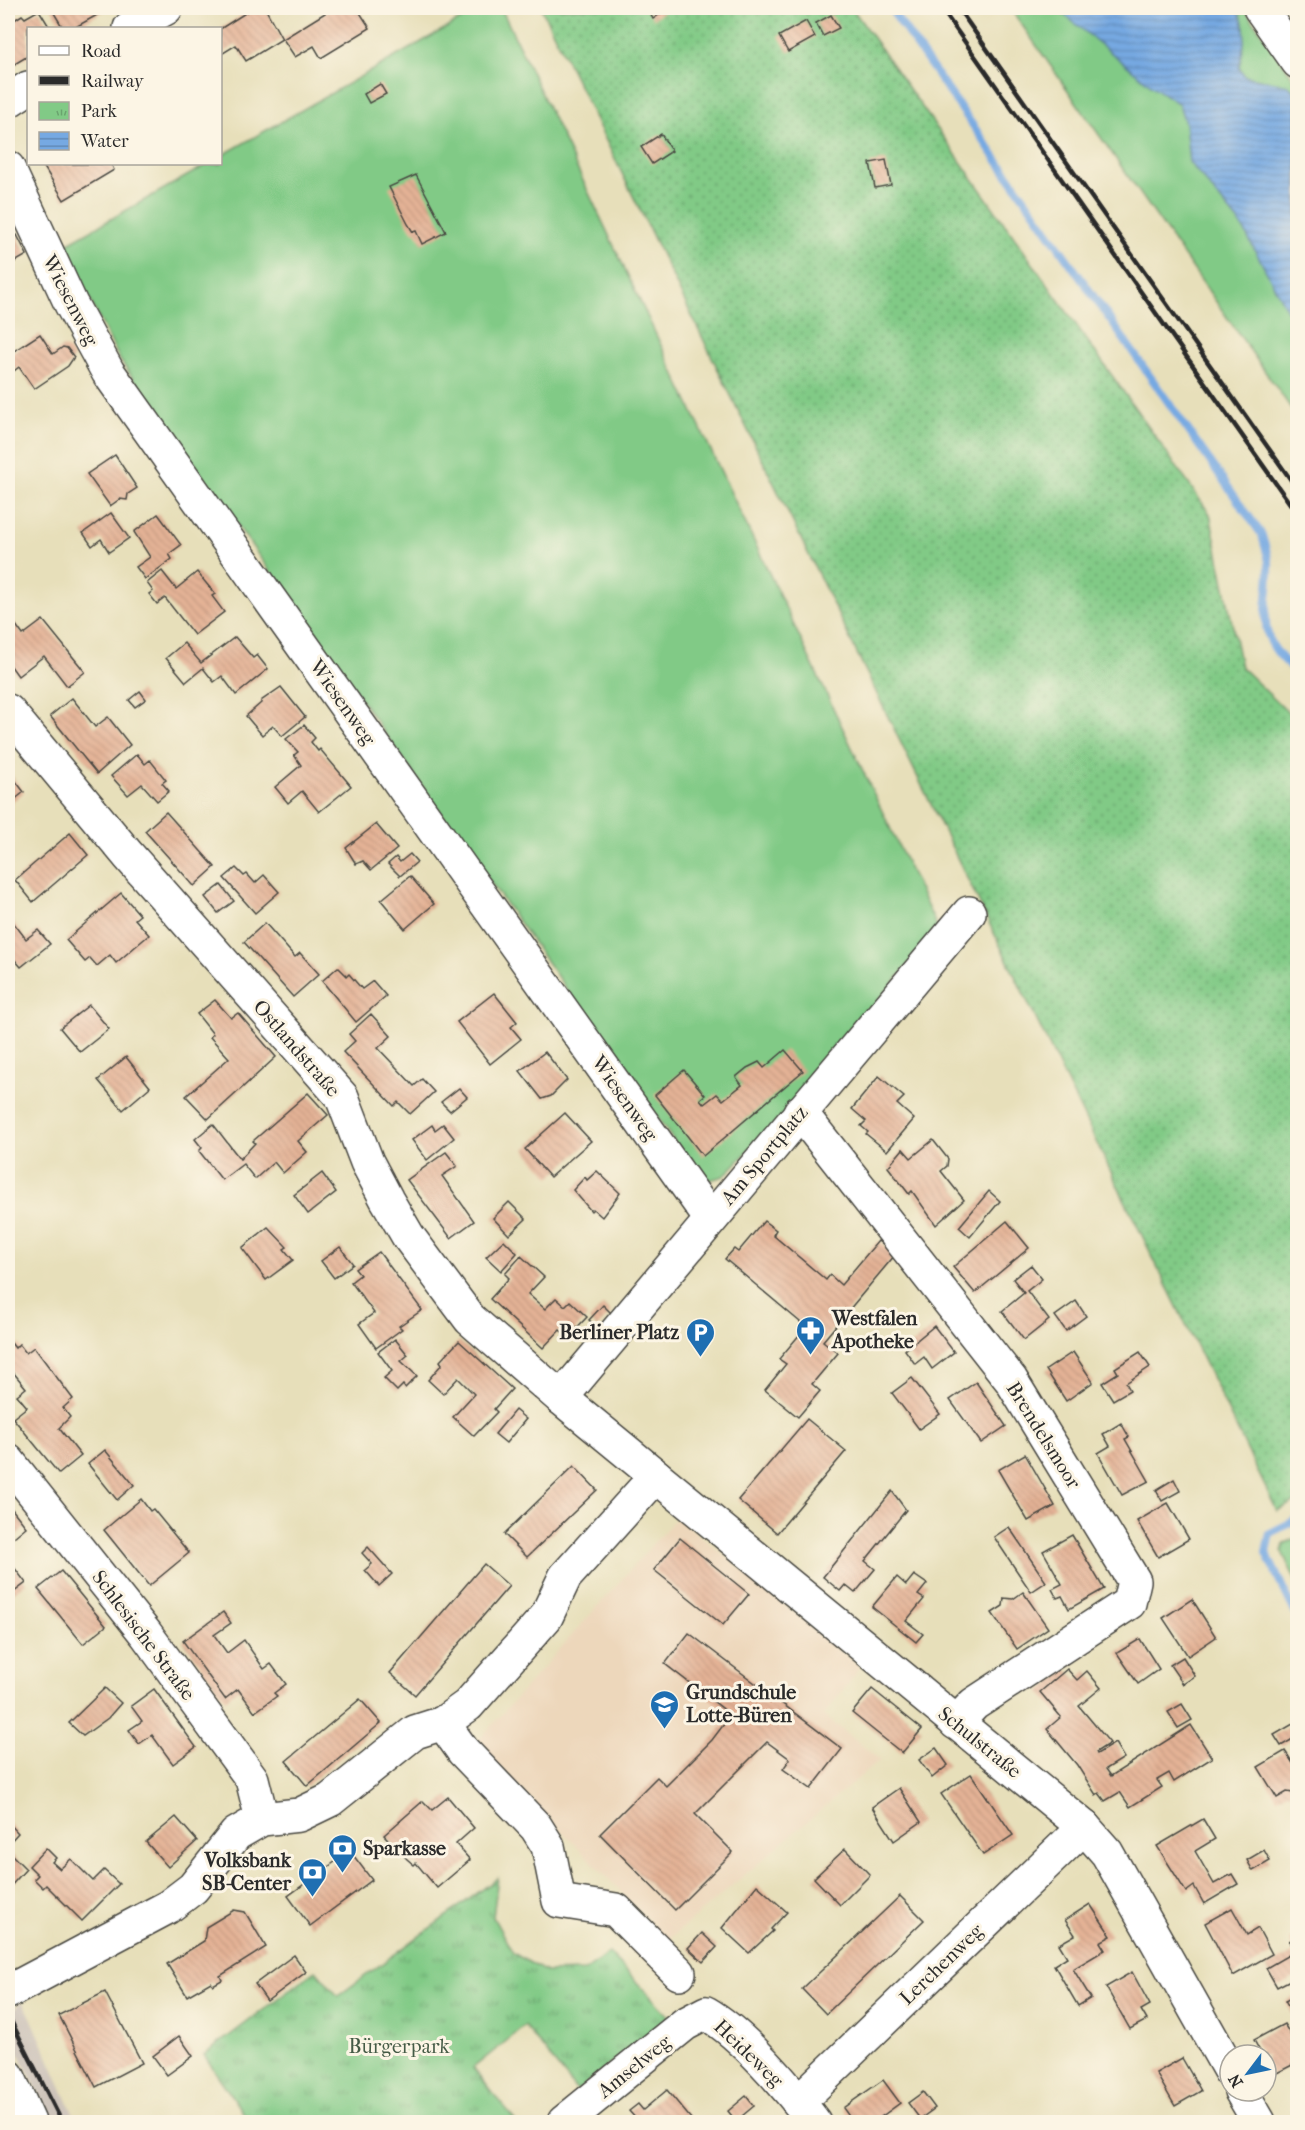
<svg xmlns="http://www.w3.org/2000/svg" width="1305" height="2130" font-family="'IM FELL French Canon',serif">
<defs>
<pattern id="park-tufts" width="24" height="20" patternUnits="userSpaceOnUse" patternTransform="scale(1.5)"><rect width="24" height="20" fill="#81ca86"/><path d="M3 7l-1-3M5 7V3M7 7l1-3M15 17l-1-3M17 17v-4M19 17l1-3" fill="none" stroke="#6aa46e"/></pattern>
<pattern id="garden-dots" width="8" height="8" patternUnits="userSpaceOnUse" patternTransform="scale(1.5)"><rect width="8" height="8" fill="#81ca86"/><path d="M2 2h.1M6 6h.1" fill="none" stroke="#6aa46e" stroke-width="1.8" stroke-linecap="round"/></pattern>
<pattern id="water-rules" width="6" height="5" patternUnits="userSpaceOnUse" patternTransform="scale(1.5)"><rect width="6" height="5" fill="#76a9e2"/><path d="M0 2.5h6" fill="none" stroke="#618ab7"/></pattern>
<pattern id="building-back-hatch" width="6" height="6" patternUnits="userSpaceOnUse" patternTransform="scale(1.5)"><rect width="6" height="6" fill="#e4b295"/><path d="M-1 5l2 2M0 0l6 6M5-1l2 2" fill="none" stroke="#c49981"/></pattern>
</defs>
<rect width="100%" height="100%" fill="#fcf5e5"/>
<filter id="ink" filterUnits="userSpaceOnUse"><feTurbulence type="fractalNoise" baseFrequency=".0167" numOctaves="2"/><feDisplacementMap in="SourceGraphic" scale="12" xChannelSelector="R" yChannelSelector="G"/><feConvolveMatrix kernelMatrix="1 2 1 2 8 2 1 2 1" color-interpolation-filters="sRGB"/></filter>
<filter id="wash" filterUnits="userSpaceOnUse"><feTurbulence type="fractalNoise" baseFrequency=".008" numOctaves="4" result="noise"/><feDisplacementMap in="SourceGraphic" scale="24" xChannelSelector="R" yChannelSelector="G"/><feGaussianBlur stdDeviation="1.35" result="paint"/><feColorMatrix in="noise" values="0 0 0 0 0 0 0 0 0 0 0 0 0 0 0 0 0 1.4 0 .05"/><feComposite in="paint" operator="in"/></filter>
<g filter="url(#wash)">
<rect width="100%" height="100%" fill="#e7dfba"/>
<path fill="#edd7bb" d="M677,1517L861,1667L824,1715L880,1760L668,1940L476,1743Z"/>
<path fill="#ccc2b9" d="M22,2001L29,2013L77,2122H48L43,2110L46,2107L8,2033V2015Z"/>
<g fill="#81ca86" stroke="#567a58" stroke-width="1.5">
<path d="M481,8H501L938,929L791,1107L724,1176L703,1182L120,360L63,246L208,164H220L221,156Z"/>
<path d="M1010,8H1244L1297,83V417Z"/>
<path d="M1297,1537V1583L1282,1552L1284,1544Z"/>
</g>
<path fill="url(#park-tufts)" stroke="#567a58" stroke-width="1.5" d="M498,1878L493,1917L513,1953L546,1972L585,1971L609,1953L669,2016L577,2091L525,2026L473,2068L516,2122H249L204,2055L316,1970L338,1996Z"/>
<path fill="url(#garden-dots)" stroke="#567a58" stroke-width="1.5" d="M541,8H852L1210,514L1241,667L1297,721L1298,1500L1277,1511Z"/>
<path fill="url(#water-rules)" stroke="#506a86" stroke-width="1.5" d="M1056,8H1236C1250,28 1244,45 1239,68L1245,76L1288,85L1297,95V329L1242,226L1189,162L1185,123L1179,104L1152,86Z"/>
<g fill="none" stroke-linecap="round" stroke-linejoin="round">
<g stroke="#76a9e2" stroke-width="8">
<path d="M890,8L1262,535C1264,544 1268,554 1269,563C1270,615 1250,634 1298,673"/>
<path d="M1298,1519L1270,1533L1266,1553L1298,1618"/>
</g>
</g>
<g id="blocks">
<g fill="url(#building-back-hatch)">
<path d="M51,8H104L106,10L74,28H63Z"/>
<path d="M253,8H265L282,39L246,61L236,45L220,55V29Z"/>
<path d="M333,8H357L370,28L321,58L314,46L295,57L283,39Z"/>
<path d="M647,8H660L663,12L653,19Z"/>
<path d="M39,10L50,28H28V56L8,68V24L22,15L25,18Z"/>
<path d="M831,15L839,28L823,36L816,23Z"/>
<path d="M806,21L815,37L788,52L779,36Z"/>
<path d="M380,84L386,94L369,103L364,94Z"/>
<path d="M661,134L672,151L652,164L641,147Z"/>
<path d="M886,160L891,185L875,188L870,163Z"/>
<path d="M42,164H111L114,170L64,200Z"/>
<path d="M416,175L446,232L422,244L416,231L413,232L408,224L389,187Z"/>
<path d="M17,235L27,255L8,266V240Z"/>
<path d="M40,334L53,354L63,347L67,348L74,357L68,366L34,389L19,367L10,374L8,355Z"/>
<path d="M115,455L137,488L128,494L127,500L120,499L110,506L87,474Z"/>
<path d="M111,513L129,538L109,552L101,539L92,546L83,533Z"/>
<path d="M158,514L181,545L169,554L172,559L145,579L136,567L150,557L134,532Z"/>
<path d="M162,571L176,589L197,572L215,594L212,596L224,612L194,635L165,598L157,604L149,594L153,591L147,583Z"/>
<path d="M8,614L23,635L43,620L85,672L67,686L44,656L18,676L8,662Z"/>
<path d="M235,637L253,658L257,655L268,669L236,695L222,676L214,682L203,668L186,682L166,658L184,643L201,663Z"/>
<path d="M281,687L305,717L282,736L273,726L262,735L246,716L261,703V701Z"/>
<path d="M140,691L146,699L135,707L129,700Z"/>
<path d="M72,698L95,727L108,717L130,745L97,774L50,716Z"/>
<path d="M304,725L315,738L311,742L318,751L320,749L351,786L319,812L302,791L288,803L275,787L301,765L294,755L298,752L286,739Z"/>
<path d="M137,754L145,764L150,760L166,780L162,783L169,791L157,801L142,784L128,795L111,776Z"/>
<path d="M8,771L24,792L8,805Z"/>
<path d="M166,812L215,867L194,886L145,831Z"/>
<path d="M376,824L397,849L371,870L363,861L356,864L346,848Z"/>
<path d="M70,833L88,855L33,902L15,880Z"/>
<path d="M410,854L417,862L400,876L388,864L396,857L400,862Z"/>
<path d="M236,868L244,876L247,874L255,883L264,875L279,892L255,913L224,878Z"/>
<path d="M410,876L434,904L405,929L381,900Z"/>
<path d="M221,885L234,901L218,913L205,897Z"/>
<path d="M121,893L140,915L135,919L149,935L116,963L110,955L97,966L90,958L85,962L66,940Z"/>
<path d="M13,922L26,939L38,930L50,944L21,967L8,952V926Z"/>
<path d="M265,923L295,957L300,953L319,974L293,997L244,942Z"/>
<path d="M338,967L347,976L349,974L362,989L373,981L386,996L356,1022L322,981Z"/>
<path d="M494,993L517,1022L511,1027L521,1039L490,1064L457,1022Z"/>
<path d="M215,1000L231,1018L238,1013L276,1057L208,1119L186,1096L229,1058L210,1037L213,1034L197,1014Z"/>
<path d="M89,1005L109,1029L80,1052L60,1028Z"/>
<path d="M371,1014L391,1036L378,1048L414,1086L422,1079L434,1092L410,1114L398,1102L394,1106L343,1052L355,1041L349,1034Z"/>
<path d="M785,1050L803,1071L703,1156L655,1095L684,1070L705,1095L700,1099L704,1104L717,1094L723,1100L742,1085L736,1077L747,1068L759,1062L764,1068Z"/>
<path d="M545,1052L567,1080L551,1096L542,1099L520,1071Z"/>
<path d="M126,1057L150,1087L123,1110L98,1080Z"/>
<path d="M879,1076L904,1097L897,1104L914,1119L887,1151L866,1134L868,1132L861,1126L866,1121L852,1109Z"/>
<path d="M459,1088L467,1097L450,1111L441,1102Z"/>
<path d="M308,1093L328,1115L298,1141L307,1152L283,1173L274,1162L255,1179L243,1164L222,1180L199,1151L202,1148L195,1139L213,1124L240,1159L255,1143L253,1141Z"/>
<path d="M565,1113L591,1141L550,1177L525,1149Z"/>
<path d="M443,1124L454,1138L427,1160L412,1140L432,1125L435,1130Z"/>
<path d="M933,1140L948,1159L947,1166L941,1171L964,1200L936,1225L912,1191L909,1194L888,1167L903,1149L911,1158Z"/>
<path d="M446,1152L457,1166L442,1176L474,1221L451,1238L407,1180Z"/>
<path d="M597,1171L620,1193L602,1217L593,1209L591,1211L573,1190L585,1177L587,1180Z"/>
<path d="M322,1173L336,1192L308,1214L294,1195Z"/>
<path d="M989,1191L1000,1201L970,1237L959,1227Z"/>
<path d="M509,1202L526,1219L509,1235L493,1218Z"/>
<path d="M764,1221L776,1230L773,1235L826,1280L830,1275L841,1285L878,1241L895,1255L823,1341L838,1353L812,1384L820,1391L798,1417L765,1390L786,1364L779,1359L806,1327L725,1259L734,1249L738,1252Z"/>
<path d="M1007,1221L1029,1248L975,1293L953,1267Z"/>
<path d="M268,1227L287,1247L284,1249L293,1260L266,1280L242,1248Z"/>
<path d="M504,1240L517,1253L501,1271L486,1257Z"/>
<path d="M340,1247L353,1264L334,1278L321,1261Z"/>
<path d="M379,1252L422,1310L399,1326L402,1329L376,1348L359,1324L374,1313L351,1282L360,1275L355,1269Z"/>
<path d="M521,1256L544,1277L528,1294L545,1309L556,1298L565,1306L570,1301L587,1317L568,1337L560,1330L543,1348L490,1299L509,1278L505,1274Z"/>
<path d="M1031,1265L1042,1279L1027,1291L1049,1320L1024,1340L1002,1311L1024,1293L1013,1279Z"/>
<path d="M1076,1301L1086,1316L1066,1331L1055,1316Z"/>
<path d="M603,1305L611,1313L597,1328L589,1320Z"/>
<path d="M934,1326L954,1352L932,1369L924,1357L915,1364L905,1350Z"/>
<path d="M8,1339L15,1348L19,1344L26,1353L34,1347L73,1399L63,1408L70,1417L59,1428L81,1456L59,1474L13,1418L27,1407L17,1395L26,1388L8,1366Z"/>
<path d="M395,1339L408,1355L401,1361L417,1376L405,1388L403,1385L397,1391L384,1378L392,1371L378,1352Z"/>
<path d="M459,1341L512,1389L494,1409L497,1412L474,1436L453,1417L474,1394L458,1378L443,1394L428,1380L442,1364L440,1361Z"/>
<path d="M1073,1352L1093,1382L1066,1401L1046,1370Z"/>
<path d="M1140,1352L1150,1367L1126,1383L1130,1390L1113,1400L1102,1383L1118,1373L1115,1368Z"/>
<path d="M912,1378L940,1414L919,1429L892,1393Z"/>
<path d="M976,1382L1006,1426L981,1443L950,1400Z"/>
<path d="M515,1410L526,1419L506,1443L495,1434Z"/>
<path d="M807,1419L846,1451L777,1533L738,1500Z"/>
<path d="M1121,1423L1129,1437L1125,1439L1149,1481L1122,1495L1098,1453L1110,1446L1103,1434Z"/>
<path d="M105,1450L134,1485L117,1500L88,1464Z"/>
<path d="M1025,1454L1055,1506L1028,1521L998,1470Z"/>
<path d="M574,1466L597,1490L527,1557L504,1534Z"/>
<path d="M1174,1479L1180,1491L1162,1501L1156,1490Z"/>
<path d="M892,1491L906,1510L865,1561L875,1569L855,1593L845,1585L840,1591L823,1577Z"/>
<path d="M141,1499L150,1511L153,1509L189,1553L149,1586L104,1530Z"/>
<path d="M1168,1503L1189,1539L1158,1557L1137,1521Z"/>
<path d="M8,1504L26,1527L8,1542Z"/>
<path d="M1009,1527L1046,1582L1031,1592L994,1537Z"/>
<path d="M1072,1535L1104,1589L1069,1609L1062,1596L1057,1598L1052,1589L1062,1584L1043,1551Z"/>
<path d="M680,1538L749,1594L723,1625L654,1570Z"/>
<path d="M368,1547L392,1574L379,1586L365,1570L372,1564L362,1553Z"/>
<path d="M10,1562L26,1583L10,1595L8,1564Z"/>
<path d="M484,1564L509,1586L415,1695L390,1673Z"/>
<path d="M61,1571L106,1626L83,1644L38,1589Z"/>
<path d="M914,1575L927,1584L918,1595L924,1599L906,1621L923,1634L916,1642L872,1607L897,1577L906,1585Z"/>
<path d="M1023,1592L1048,1628L1017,1649L992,1613L1003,1606L1004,1598L1013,1599Z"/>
<path d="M1192,1599L1216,1637L1188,1656L1163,1618Z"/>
<path d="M223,1612L231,1623L214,1635L227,1653L244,1640L264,1669L271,1664L286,1684L274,1693L277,1696L255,1712L238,1689L225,1699L183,1641Z"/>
<path d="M689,1633L842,1749L811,1789L783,1769L790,1759L767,1742L695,1814L733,1852L675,1910L600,1834L657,1777L666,1786L712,1740L731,1715L665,1664Z"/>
<path d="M1140,1639L1159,1669L1138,1684L1117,1653Z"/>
<path d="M1183,1657L1195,1676L1183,1684L1170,1665Z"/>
<path d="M1067,1669L1077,1680L1087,1671L1101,1688L1079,1706L1110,1743L1096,1752L1097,1754L1115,1743L1124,1758L1106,1769L1111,1776L1191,1725L1212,1758L1174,1782L1169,1773L1157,1780L1162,1787L1130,1807L1120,1792L1105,1801L1099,1793L1096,1795L1077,1765L1047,1729L1061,1717L1040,1692Z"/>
<path d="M105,1688L121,1703L108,1718L83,1736L69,1723Z"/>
<path d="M154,1689L196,1747L173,1764L152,1735L139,1744L129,1730L142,1721L131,1706Z"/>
<path d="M872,1689L922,1729L902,1753L852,1713Z"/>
<path d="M360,1699L381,1723L307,1786L286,1761Z"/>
<path d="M1182,1704L1192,1720L1178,1728L1168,1712Z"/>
<path d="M1298,1721V1736L1281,1746L1274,1735Z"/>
<path d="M936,1748L948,1765L932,1778L919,1760Z"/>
<path d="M1285,1751L1298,1771V1790L1293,1793L1287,1792L1277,1798L1258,1767Z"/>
<path d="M971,1774L1013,1835L983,1855L941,1794Z"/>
<path d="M899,1788L921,1822L894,1841L872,1807Z"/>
<path d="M448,1797L474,1828L456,1844L470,1860L437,1888L416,1863L414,1865L407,1859L384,1835L423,1801L432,1810Z"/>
<path d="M176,1817L197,1841L168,1867L146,1842Z"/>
<path d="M1203,1819L1215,1839L1195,1851L1214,1884L1232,1874L1238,1884L1204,1904L1194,1886L1186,1892L1157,1846Z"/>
<path d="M8,1822L18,1833L8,1844Z"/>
<path d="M46,1848L56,1858L52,1862L60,1869L71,1859L93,1881L104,1870L119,1884L82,1921L46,1885L43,1888L34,1879L38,1875L29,1866Z"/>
<path d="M845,1849L870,1875L840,1905L814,1878Z"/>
<path d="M1264,1850L1270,1861L1253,1871L1247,1860Z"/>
<path d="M8,1851L26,1869L8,1889Z"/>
<path d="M350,1851L372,1880L310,1926L288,1896Z"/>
<path d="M757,1885L787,1912L771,1929L773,1931L749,1953L722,1928Z"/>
<path d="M900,1896L924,1920L826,2014L802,1989Z"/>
<path d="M1090,1904L1111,1936L1100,1942L1105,1950L1073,1969L1091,1998L1078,2006L1054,1965L1067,1957L1059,1944L1075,1935L1065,1920Z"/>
<path d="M1232,1908L1247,1935L1258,1928L1272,1954L1233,1976L1205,1923Z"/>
<path d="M234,1910L245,1912L266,1947L220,1976L222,1980L213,1985L211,1982L187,1996L167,1964L204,1941L206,1927Z"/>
<path d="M702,1933L717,1947L703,1962L688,1948Z"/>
<path d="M1298,1936V1976L1277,1987L1266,1968L1294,1952L1289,1941Z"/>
<path d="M294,1955L306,1972L267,2001L255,1984Z"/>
<path d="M1132,1972L1150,2005L1141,2010L1147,2020L1130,2029L1106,1987Z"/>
<path d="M105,1992L142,2063L96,2087L59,2015Z"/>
<path d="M1298,1994V2015L1294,2017L1285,2001Z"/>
<path d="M1284,2024L1298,2047V2062L1273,2075L1266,2063V2055H1262L1254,2040Z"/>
<path d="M179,2036L193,2056L167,2075L153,2056Z"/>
<path d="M1182,2058L1201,2091L1175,2106L1156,2073Z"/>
<path d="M883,2080L900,2103L874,2122H853L843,2108Z"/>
<path d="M667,2090L692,2120L689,2122H639L629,2111L638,2104L643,2110Z"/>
<path d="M923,2092L935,2108L920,2119L908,2103Z"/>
<path d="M746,2096L754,2106L736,2121L728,2111Z"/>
</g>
</g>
</g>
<g filter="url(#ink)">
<use href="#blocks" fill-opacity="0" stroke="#474640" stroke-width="1.5"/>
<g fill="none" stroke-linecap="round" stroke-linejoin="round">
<defs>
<g id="minor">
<path d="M1260,8L1298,62"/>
<path d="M130,28L166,8"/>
<path d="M8,101L28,88"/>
<path d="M8,168L71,304L108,372L710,1218"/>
<path d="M8,711L128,855L342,1097L367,1162L387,1200L408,1236L470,1319L561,1398L1084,1827L1107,1853L1230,2071"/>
<path d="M800,1112L1011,1380L1134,1581L1129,1603L974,1704L956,1723"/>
<path d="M561,1398L969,913"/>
<path d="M8,1461L146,1634L252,1779L262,1819"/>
<path d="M443,1723L463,1751L536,1827L548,1846L559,1901L616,1910L679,1973"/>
<path d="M8,1992L168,1907L193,1888L236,1834L262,1819L299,1815L330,1800L415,1732L443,1723L468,1705L546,1617L565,1577L656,1476"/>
<path d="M8,2076L29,2122"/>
<path d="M1241,2091L1259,2122"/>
<path d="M799,2101L1084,1827"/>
<path d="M564,2122L685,2024L706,2013C742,2034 789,2088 814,2122"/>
</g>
</defs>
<use href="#minor" stroke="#474640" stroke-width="36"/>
<use href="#minor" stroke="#fff" stroke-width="33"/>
<g stroke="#2b2b2b" stroke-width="4.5">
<path d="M941,8L1298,515"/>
<path d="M958,8L1298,490"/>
<path d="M8,2015L62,2122"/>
</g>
</g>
</g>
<defs>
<symbol id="pharmacy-pin" viewBox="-11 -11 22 30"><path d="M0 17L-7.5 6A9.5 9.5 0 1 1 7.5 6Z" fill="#1f6fb2" stroke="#fcf5e5"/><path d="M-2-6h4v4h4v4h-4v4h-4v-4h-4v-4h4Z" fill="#fff"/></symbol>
<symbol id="parking-pin" viewBox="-11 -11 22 30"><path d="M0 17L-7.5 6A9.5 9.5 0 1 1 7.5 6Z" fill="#1f6fb2" stroke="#fcf5e5"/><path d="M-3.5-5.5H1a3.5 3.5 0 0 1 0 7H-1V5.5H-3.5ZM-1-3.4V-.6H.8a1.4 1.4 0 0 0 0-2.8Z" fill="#fff"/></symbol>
<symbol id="school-pin" viewBox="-11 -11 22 30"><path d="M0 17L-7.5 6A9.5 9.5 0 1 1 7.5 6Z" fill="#1f6fb2" stroke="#fcf5e5"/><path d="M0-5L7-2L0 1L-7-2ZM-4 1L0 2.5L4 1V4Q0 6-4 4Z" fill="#fff"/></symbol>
<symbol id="bank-pin" viewBox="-11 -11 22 30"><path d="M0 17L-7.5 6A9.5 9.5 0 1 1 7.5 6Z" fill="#1f6fb2" stroke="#fcf5e5"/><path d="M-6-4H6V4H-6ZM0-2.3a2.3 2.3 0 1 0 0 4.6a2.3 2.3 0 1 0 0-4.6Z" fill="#fff"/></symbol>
</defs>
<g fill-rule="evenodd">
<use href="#pharmacy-pin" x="794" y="1314" width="33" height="45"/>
<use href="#parking-pin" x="684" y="1316" width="33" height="45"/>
<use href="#school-pin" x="648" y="1688" width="33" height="45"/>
<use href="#bank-pin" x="326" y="1832" width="33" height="45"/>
<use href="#bank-pin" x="296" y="1856" width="33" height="45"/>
</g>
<g text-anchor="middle" stroke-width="6" stroke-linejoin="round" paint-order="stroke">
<g font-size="20" fill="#2b2b2b" stroke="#fcf5e5">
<text transform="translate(71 300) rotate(63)" y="7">Wiesenweg</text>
<text transform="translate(343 702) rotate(55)" y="7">Wiesenweg</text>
<text transform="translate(297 1048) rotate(49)" y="7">Ostlandstraße</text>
<text transform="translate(625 1098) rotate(55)" y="7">Wiesenweg</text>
<text transform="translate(764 1155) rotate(-50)" y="7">Am Sportplatz</text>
<text transform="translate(1044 1435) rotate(58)" y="7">Brendelsmoor</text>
<text transform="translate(144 1635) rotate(53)" y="7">Schlesische Straße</text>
<text transform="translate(980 1742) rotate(39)" y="7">Schulstraße</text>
<text transform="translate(941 1964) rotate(-44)" y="7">Lerchenweg</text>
<text transform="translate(749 2053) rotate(44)" y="7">Heideweg</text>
<text transform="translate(634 2066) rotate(-39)" y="7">Amselweg</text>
</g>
<g font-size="20" font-weight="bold" fill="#2b2b2b" stroke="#fcf5e5" text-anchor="start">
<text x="832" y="1325">Westfalen<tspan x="832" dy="23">Apotheke</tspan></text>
<text x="679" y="1339" text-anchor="end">Berliner Platz</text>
<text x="686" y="1699">Grundschule<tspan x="686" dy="23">Lotte-Büren</tspan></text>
<text x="363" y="1855">Sparkasse</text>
<text x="291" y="1867" text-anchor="end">Volksbank<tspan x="291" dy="23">SB-Center</tspan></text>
</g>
<g font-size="20" fill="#455b46" stroke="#fcf5e5">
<text x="399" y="2053">Bürgerpark</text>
</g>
</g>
<rect width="1305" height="2130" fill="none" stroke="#fcf5e5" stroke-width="30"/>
<rect x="27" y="27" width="195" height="138" fill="#fcf5e5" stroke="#a8a49b" stroke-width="1.5"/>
<rect x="39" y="46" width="30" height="9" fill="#ffffff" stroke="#a8a49b" stroke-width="1.5"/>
<text x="81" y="57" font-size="18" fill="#2b2b2b">Road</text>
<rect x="39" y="76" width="30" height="9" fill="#2b2b2b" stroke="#a8a49b" stroke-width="1.5"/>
<text x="81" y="87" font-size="18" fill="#2b2b2b">Railway</text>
<rect x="39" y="102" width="30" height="18" fill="url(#park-tufts)" stroke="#a8a49b" stroke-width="1.5"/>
<text x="81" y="117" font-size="18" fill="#2b2b2b">Park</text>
<rect x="39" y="132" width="30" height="18" fill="url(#water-rules)" stroke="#a8a49b" stroke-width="1.5"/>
<text x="81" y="147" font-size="18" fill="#2b2b2b">Water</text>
<g transform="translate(1248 2073) rotate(238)"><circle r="28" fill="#fcf5e5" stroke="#a8a49b" stroke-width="1.5"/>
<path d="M0-4.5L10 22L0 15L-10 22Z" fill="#1f6fb2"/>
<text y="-9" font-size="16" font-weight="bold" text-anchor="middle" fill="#2b2b2b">N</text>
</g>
</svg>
